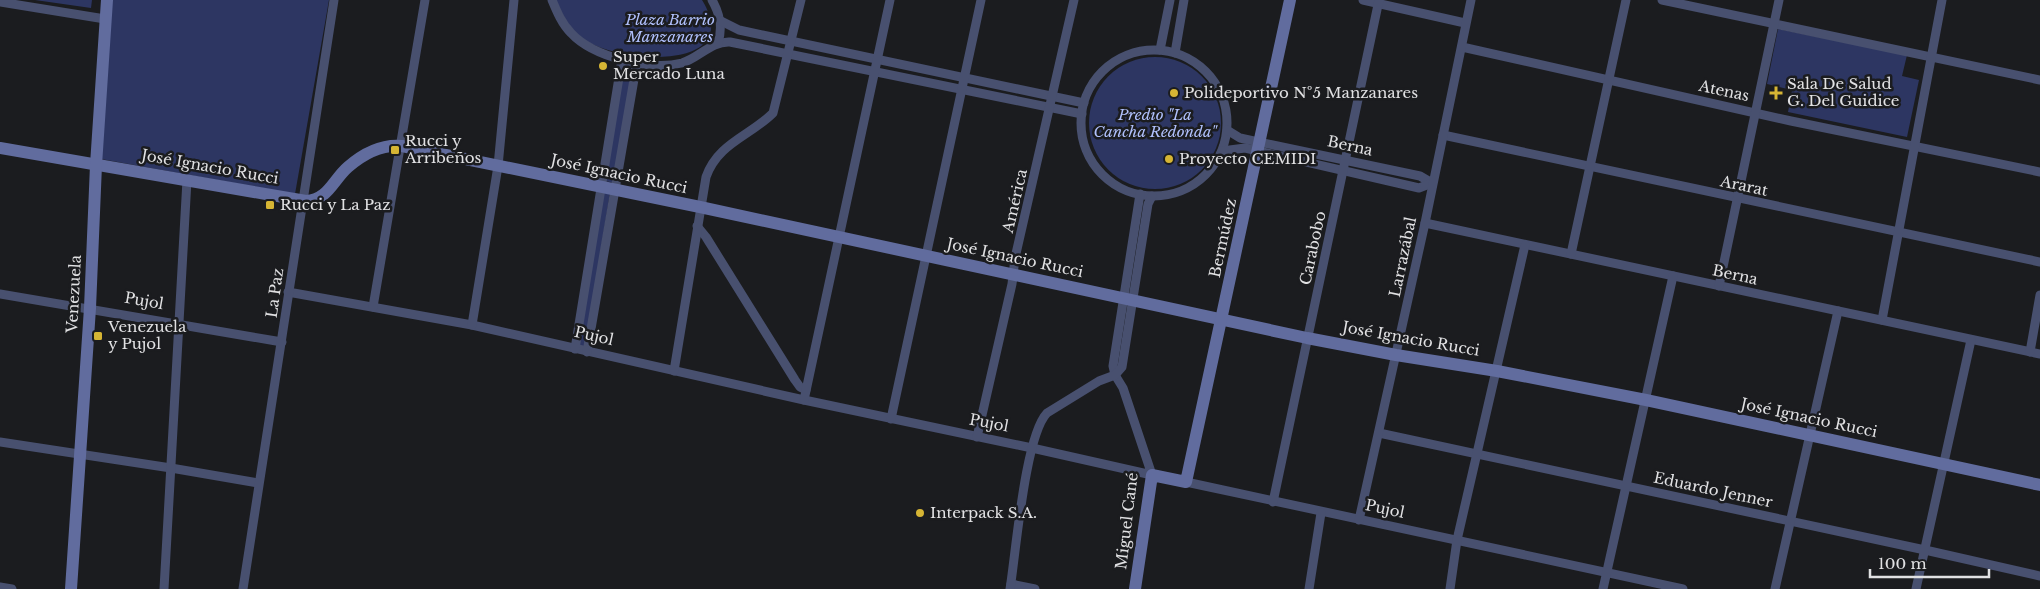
<svg xmlns="http://www.w3.org/2000/svg" width="2040" height="589" font-family="'Libre Baskerville',serif">
<rect width="100%" height="100%" fill="#1b1c1f"/>
<g fill="#2d3662">
<path d="M35,0H92L91,8Z"/>
<path d="M112,0H329L295,194L101,159Z"/>
<path d="M556,0H702C747,73 615,64 582,38C569,28 562,14 556,0Z"/>
<path d="M1778,29L1907,55L1902,76L1919,80L1907,137L1788,112L1792,90L1767,84Z"/>
<circle cx="1155" cy="123" r="66"/>
<path d="M625,63L634,64L614,183L605,181Z"/>
<path d="M604,192L610,193L585,347L579,346Z"/>
</g>
<g fill="none" stroke-linecap="round" stroke-linejoin="round">
<g stroke="#48506f" stroke-width="9">
<path d="M552,0C557,12 562,24 571,33C593,57 650,71 682,63C699,58 711,41 730,42L1082,114"/>
<path d="M712,0C720,14 723,27 718,43"/>
<path d="M1363,0L1465,23"/>
<path d="M1662,0L2040,80"/>
<path d="M0,2L105,19"/>
<path d="M721,21L739,30L1084,103"/>
<path d="M1462,47L1791,121L2040,172"/>
<circle cx="1154" cy="123" r="73"/>
<path d="M1160,50L1170,0"/>
<path d="M1175,53L1184,0"/>
<path d="M1227,130L1240,138L1420,176L1432,183"/>
<path d="M1443,135L2040,262"/>
<path d="M1222,151L1245,148L1419,188L1432,183"/>
<path d="M1425,223L2040,354"/>
<path d="M697,226L706,237L795,380L800,387L806,390"/>
<path d="M1571,254L1626,0"/>
<path d="M1719,286L1779,0"/>
<path d="M288,292L472,325L804,400L1032,448L1152,475L1123,388L1115,375L1113,366L1140,194"/>
<path d="M0,294L282,342"/>
<path d="M373,307L425,0"/>
<path d="M1882,320L1942,0"/>
<path d="M472,325L498,166L514,0"/>
<path d="M575,349L622,59"/>
<path d="M587,352L637,62"/>
<path d="M2030,352L2040,295"/>
<path d="M674,371L706,177C718,143 750,136 773,113L801,0"/>
<path d="M804,400L890,0"/>
<path d="M891,419L981,0"/>
<path d="M1379,433L1925,550L2040,576"/>
<path d="M977,437L1012,284L1015,258L1074,0"/>
<path d="M0,442L171,468L258,483"/>
<path d="M1186,482L1683,589"/>
<path d="M1273,502L1379,0"/>
<path d="M1359,520L1425,223L1471,0"/>
<path d="M1011,584L1035,589"/>
<path d="M0,587L12,589"/>
<path d="M164,589L187,180"/>
<path d="M243,589L334,0"/>
<path d="M1010,589C1016,552 1025,436 1047,413L1099,381L1115,375L1122,367L1148,204L1152,196"/>
<path d="M1309,589L1321,513"/>
<path d="M1450,589L1457,540L1525,245"/>
<path d="M1603,589L1673,276"/>
<path d="M1775,589L1838,311"/>
<path d="M1916,589L1971,340"/>
</g>
<g stroke="#616c9e" stroke-width="12">
<path d="M0,148L306,201C328,200 333,180 348,167C363,154 381,144 402,146L700,207L1307,338L1396,355L1497,371L1646,400L2040,485"/>
<path d="M71,589L90,308L96,165L107,0"/>
<path d="M1135,589L1152,475L1186,482L1290,0"/>
</g>
</g>
<g fill="#d6b534" stroke="#1b1c1f" stroke-width="2">
<circle cx="603" cy="66" r="5"/>
<circle cx="1174" cy="93" r="5"/>
<path d="M1773.5 85.5h5v5h5v5h-5v5h-5v-5h-5v-5h5z"/>
<rect x="390" y="145" width="10" height="10" rx="2.5"/>
<circle cx="1169" cy="159" r="5"/>
<rect x="265" y="200" width="10" height="10" rx="2.5"/>
<rect x="93" y="331" width="10" height="10" rx="2.5"/>
<circle cx="920" cy="513" r="5"/>
</g>
<g text-anchor="middle" stroke-width="5" stroke-linejoin="round" paint-order="stroke">
<g font-size="15" font-style="italic" fill="#b0c0fc" stroke="#1b1c1f">
<text x="670" y="25">Plaza Barrio<tspan x="670" dy="17">Manzanares</tspan></text>
<text x="1155" y="120">Predio "La<tspan x="1155" dy="17">Cancha Redonda"</tspan></text>
</g>
<g font-size="15" fill="#e1e1e3" stroke="#1b1c1f" text-anchor="start">
<text x="613" y="62">Super<tspan x="613" dy="17">Mercado Luna</tspan></text>
<text x="1787" y="89">Sala De Salud<tspan x="1787" dy="17">G. Del Guidice</tspan></text>
<text x="1184" y="98">Polideportivo Nº5 Manzanares</text>
<text x="405" y="146">Rucci y<tspan x="405" dy="17">Arribeños</tspan></text>
<text x="1179" y="164">Proyecto CEMIDI</text>
<text x="280" y="210">Rucci y La Paz</text>
<text x="108" y="332">Venezuela<tspan x="108" dy="17">y Pujol</tspan></text>
<text x="930" y="518">Interpack S.A.</text>
</g>
<g font-size="15" fill="#e1e1e3" stroke="#1b1c1f">
<text transform="translate(1724 91) rotate(12)" y="5">Atenas</text>
<text transform="translate(1350 146) rotate(12)" y="5">Berna</text>
<text transform="translate(210 167) rotate(10)" y="5">José Ignacio Rucci</text>
<text transform="translate(619 174) rotate(12)" y="5">José Ignacio Rucci</text>
<text transform="translate(1744 186) rotate(12)" y="5">Ararat</text>
<text transform="translate(1015 201) rotate(-77)" y="5">América</text>
<text transform="translate(1223 238) rotate(-78)" y="5">Bermúdez</text>
<text transform="translate(1313 248) rotate(-78)" y="5">Carabobo</text>
<text transform="translate(1403 257) rotate(-78)" y="5">Larrazábal</text>
<text transform="translate(1015 258) rotate(12)" y="5">José Ignacio Rucci</text>
<text transform="translate(1735 275) rotate(12)" y="5">Berna</text>
<text transform="translate(275 293) rotate(-82)" y="5">La Paz</text>
<text transform="translate(74 294) rotate(-87)" y="5">Venezuela</text>
<text transform="translate(144 301) rotate(10)" y="5">Pujol</text>
<text transform="translate(594 336) rotate(13)" y="5">Pujol</text>
<text transform="translate(1411 339) rotate(10)" y="5">José Ignacio Rucci</text>
<text transform="translate(1809 418) rotate(12)" y="5">José Ignacio Rucci</text>
<text transform="translate(989 423) rotate(11)" y="5">Pujol</text>
<text transform="translate(1713 490) rotate(12)" y="5">Eduardo Jenner</text>
<text transform="translate(1385 509) rotate(12)" y="5">Pujol</text>
<text transform="translate(1127 521) rotate(-83)" y="5">Miguel Cané</text>
</g>
</g>
<path d="M1870 569v8h119v-8" fill="none" stroke="#e1e1e3" stroke-width="2.5"/>
<text x="1878" y="569" font-size="15" fill="#e1e1e3" stroke="#1b1c1f" stroke-width="4" paint-order="stroke">100 m</text>
</svg>
